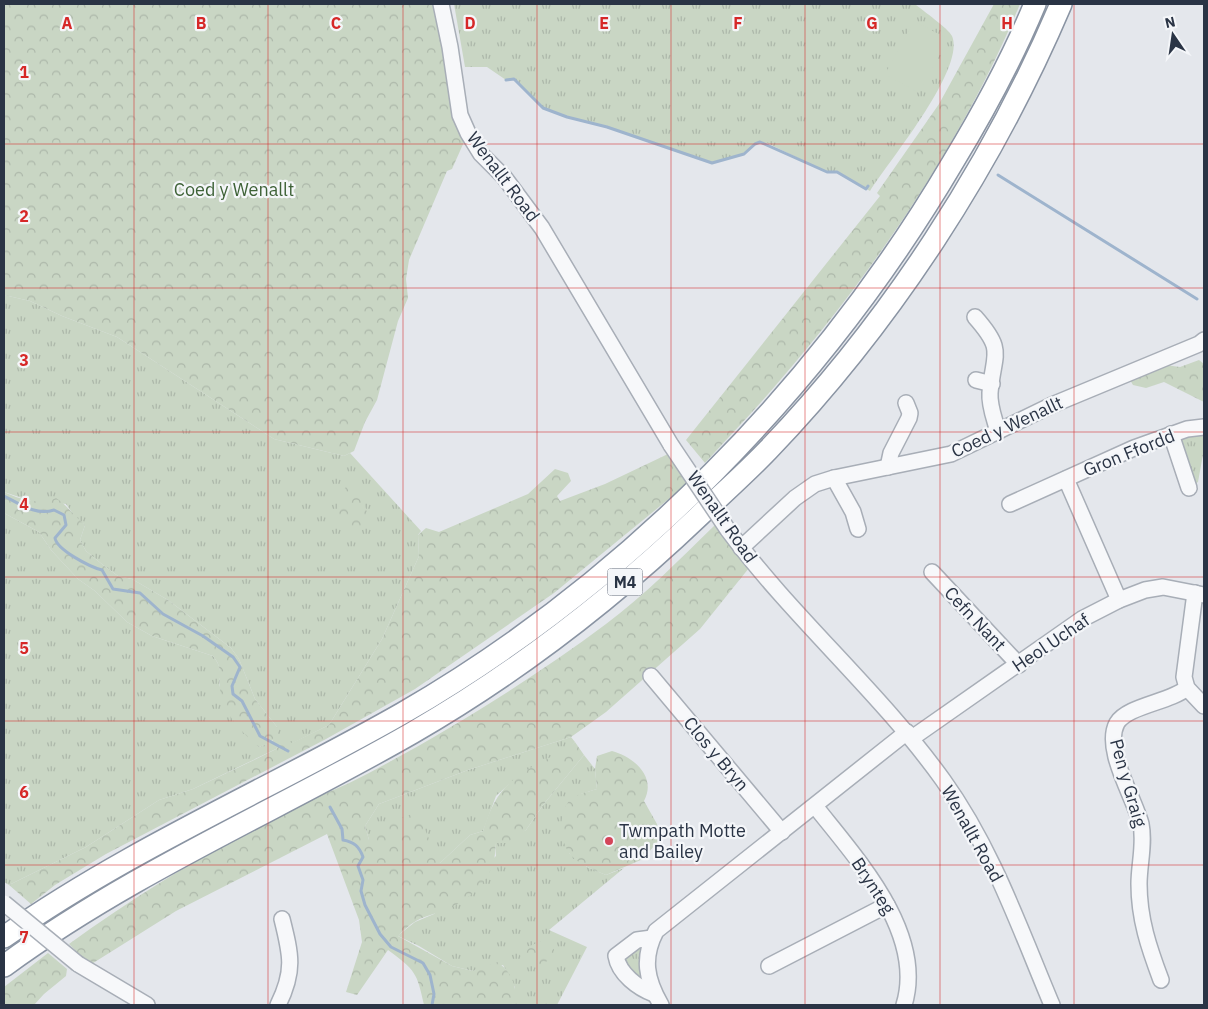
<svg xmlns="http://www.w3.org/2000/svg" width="1208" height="1009" font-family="'IBM Plex Sans',sans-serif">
<defs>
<pattern id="grass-tufts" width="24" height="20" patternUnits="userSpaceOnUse" patternTransform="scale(1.25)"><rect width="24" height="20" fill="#c9d6c4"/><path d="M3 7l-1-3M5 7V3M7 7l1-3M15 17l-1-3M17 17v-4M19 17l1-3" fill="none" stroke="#adb8aa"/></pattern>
<pattern id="forest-crowns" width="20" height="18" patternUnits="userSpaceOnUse" patternTransform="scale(1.25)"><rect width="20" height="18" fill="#c9d6c4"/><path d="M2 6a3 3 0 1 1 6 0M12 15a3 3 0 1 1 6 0" fill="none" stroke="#adb8aa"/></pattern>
</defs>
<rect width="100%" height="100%" fill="#e4e7ec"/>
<g fill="url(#grass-tufts)">
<path d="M454,4H915C923,11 948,28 952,36C966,69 888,162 870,191L837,172H827L767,143L755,144L744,154L712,163L607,127L567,117L543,108L514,79L506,80L487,67H465Z"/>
<path d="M4,295L30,301L62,316L117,337L274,439L344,456L350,453L421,531L418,535L419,556L382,639L329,725L291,744L279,745L276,749L193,789L159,800L86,847L9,885L4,882V513L39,532L51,550L78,579L95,591L127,622L152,636L213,656C227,673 215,681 222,692C232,711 247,729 259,747L272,742L277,727L255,699L239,659L231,648L168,600L132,579L118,576L103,565L86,551L80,540L85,525L76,518L66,504L48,502L37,503L4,492Z"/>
<path d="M1204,427V449L1198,482L1189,488L1171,434Z"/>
<path d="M571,737L575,742L569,748L508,785L496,796L483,831L470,835L440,863L369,840L365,826L379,804L468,770Z"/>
<path d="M584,755L595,769L597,789L581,794L569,853L587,867L606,875L624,868L549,930L587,947L557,1005H512L515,987L503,965L473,971L452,966L419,946L398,936L386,945L415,922L434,914L496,856L495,843L526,830L543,805Z"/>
<path d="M652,938L640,988L617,954Z"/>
</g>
<g fill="url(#forest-crowns)">
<path d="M4,4H441L468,133L452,169L447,171L409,260L406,279L408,298L398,321L377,400L365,422L354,451L344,456L274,439L117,337L62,316L30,301L4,295Z"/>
<path d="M994,4H1020C964,139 876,269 781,379C757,408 730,435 705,463L686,440L880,196L877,193L939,104Z"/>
<path d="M1199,360L1204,364V402L1164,382L1146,388L1133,385L1127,375L1165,365L1180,367Z"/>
<path d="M668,454L687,484L554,593L415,689L326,739L106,854L55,885L31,904L9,885L86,847L159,800L193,789L254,760L276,749L285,739L292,743L329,725L382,639L419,556L418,535L426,528L439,532L528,494L555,469L568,473L571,481L557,496L560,501L605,484Z"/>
<path d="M350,482L358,486L369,518L367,527L358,532L344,526C334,509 337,497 350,482Z"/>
<path d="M4,492C20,499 39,506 56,498C67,505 74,516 85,525L80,540L86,551L103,565L118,576L132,579L168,600L231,648L239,659L255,699L277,727L278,735L268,744L259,747C242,733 222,712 220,689C219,675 223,668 213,656L152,636L127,622L95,591L78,579L51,550L39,532L4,513Z"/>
<path d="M715,525L749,568L700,629L606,712L571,737L468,770L379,804L365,826L369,840L376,828L417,812L440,863L470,835L483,831C495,791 509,779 545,760C555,755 566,750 575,742L584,755L543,805L526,830L506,843H495C498,870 479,892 456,905C444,912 429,914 416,921C409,925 403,931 398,936L452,966L473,971L497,962C510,969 521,991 512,1005H424C417,972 415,970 388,950L357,995L346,992L362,942L359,920L327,834L176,911L90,965L69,944C138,894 212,849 288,811C315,797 343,787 369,773C448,731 534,678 606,624C645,595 680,559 715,525Z"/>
<path d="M612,751C634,757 657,777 644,801L657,824L660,839L643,859L606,875C593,870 578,864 569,853C560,840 558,814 569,801C575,794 588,792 597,789L595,769L597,756Z"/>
<path d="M542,941L551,943L554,949V955C546,964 537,967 525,965L520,955L522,949Z"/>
<path d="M48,953L67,969L66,976L44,994L34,1005H4V987Z"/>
</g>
<path fill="#c9d6c4" d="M914,21L948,39L919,93L885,74Z"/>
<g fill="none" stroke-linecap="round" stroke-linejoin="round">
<g stroke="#9eb4cd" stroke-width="3">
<path d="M506,80L514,79L543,108L567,117L607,127L712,163L744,154L755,144L760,142L827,172H837L866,189L868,186"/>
<path d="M998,175L1197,299"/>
<path d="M4,496C20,504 36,516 54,510L64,515L66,525L55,538C57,550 90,567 102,570L113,589L140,593L163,614L203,636L233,657L240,667L232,686L233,694L242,701L260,736L288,751"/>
<path d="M330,807L342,829L343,840C354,842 359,846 363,857L358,866L363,880L361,891L365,905L380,934L391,947L423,963L430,975L434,994L432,1005"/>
</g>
<defs>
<g id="minor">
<path d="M441,4L450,47L460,115L468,133L481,154L504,177L542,228L671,445"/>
<path d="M975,317C1006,352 993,353 990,393C989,406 995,420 998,432"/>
<path d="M976,380L992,384"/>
<path d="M1171,434L1189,488"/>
<path d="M888,467L891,453L909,418L910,413L906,403"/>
<path d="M834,478L853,512L858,529"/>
<path d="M1066,479L1119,600"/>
<path d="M1010,504L1134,448L1187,429L1204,427"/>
<path d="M728,530C794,619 879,691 943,780C992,848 1020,929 1052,1005"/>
<path d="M741,548L795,498L815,484L834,478L951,454L1052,405L1199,344L1204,340"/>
<path d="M932,572L1019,665"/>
<path d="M1195,593L1184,677L1187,688L1204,706"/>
<path d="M651,676L782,832"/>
<path d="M912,738L1082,619L1119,600L1145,590L1163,587L1204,595"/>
<path d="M815,806C856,858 926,933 904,1005"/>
<path d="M652,938L637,940L616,956C619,974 638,988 654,994"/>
<path d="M78,964L147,1005"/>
<path d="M769,966L887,905"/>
<path d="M1161,980C1149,948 1139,919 1139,884C1139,864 1145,844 1141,824C1134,797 1103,749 1117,723C1127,706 1170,702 1187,688"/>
<path d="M278,1005C295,971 291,955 282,919"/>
<path d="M661,1005C646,979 642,958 656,931L907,732"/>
</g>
<g id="highway">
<path d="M4,937C129,849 270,789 403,713C628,583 821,386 953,162C984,111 1012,59 1035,4"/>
<path d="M4,966C131,873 276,811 412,733C516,673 612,599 699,516C722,494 746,473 768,450C890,323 992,166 1061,4"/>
</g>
</defs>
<use href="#minor" stroke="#a8aeb7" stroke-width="18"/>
<use href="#highway" stroke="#8a94a3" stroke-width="24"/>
<use href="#minor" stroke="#f7f8fa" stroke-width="15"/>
<use href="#highway" stroke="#fff" stroke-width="21"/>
<defs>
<g id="minor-bridge">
<path d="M671,445L728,530"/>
<path d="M4,903L78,964"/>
</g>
</defs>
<use href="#minor-bridge" stroke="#a8aeb7" stroke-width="18" stroke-linecap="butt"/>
<use href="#minor-bridge" stroke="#f7f8fa" stroke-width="15"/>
</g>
<path fill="none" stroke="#d62828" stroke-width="1" stroke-opacity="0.55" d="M134,4V1005M268,4V1005M403,4V1005M537,4V1005M671,4V1005M805,4V1005M940,4V1005M1074,4V1005M4,144H1204M4,288H1204M4,432H1204M4,577H1204M4,721H1204M4,865H1204"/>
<circle fill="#d44559" stroke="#f4f6f9" stroke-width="2" cx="609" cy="841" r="5"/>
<g text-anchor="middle" stroke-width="4.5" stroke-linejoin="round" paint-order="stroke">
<rect fill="#f4f6f9" stroke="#676e7b" stroke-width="1" x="607.5" y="568.5" width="35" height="27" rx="4"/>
<g font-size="16" font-weight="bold" fill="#2a3445">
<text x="625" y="588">M4</text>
</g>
<g font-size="18" fill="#2a3445" stroke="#f4f6f9">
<text transform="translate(503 177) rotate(53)" y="6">Wenallt Road</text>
<text transform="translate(1007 427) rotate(-25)" y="6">Coed y Wenallt</text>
<text transform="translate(1129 453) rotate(-22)" y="6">Gron Ffordd</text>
<text transform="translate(722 517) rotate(55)" y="6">Wenallt Road</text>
<text transform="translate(975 619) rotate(47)" y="6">Cefn Nant</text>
<text transform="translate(1051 643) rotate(-34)" y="6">Heol Uchaf</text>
<text transform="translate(716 754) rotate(50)" y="6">Clos y Bryn</text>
<text transform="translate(1128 783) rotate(74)" y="6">Pen y Graig</text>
<text transform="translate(972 834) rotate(61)" y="6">Wenallt Road</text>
<text transform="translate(873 886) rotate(57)" y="6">Brynteg</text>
</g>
<g font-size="18" fill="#3e6237" stroke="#f4f6f9">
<text x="234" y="196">Coed y Wenallt</text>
</g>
<g font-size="18" fill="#2a3445" stroke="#f4f6f9" text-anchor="start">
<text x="619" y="837">Twmpath Motte<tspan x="619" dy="21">and Bailey</tspan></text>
</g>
</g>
<g font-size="16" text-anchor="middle" font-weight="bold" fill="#d62828" stroke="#f4f6f9" stroke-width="4.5" stroke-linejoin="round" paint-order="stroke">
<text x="67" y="29">A</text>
<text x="201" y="29">B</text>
<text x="336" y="29">C</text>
<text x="470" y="29">D</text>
<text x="604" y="29">E</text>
<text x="738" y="29">F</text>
<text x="872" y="29">G</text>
<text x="1007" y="29">H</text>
<text x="24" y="78">1</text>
<text x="24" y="222">2</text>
<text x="24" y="366">3</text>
<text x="24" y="510">4</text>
<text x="24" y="654">5</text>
<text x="24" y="798">6</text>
<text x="24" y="943">7</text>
</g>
<rect width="1208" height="1009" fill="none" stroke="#2a3445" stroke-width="10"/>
<g transform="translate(1173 35) rotate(347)" stroke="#f4f6f9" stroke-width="4" paint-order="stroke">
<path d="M0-4L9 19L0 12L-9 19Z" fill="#2a3445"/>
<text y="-8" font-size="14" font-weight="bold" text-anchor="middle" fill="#2a3445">N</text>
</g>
</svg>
